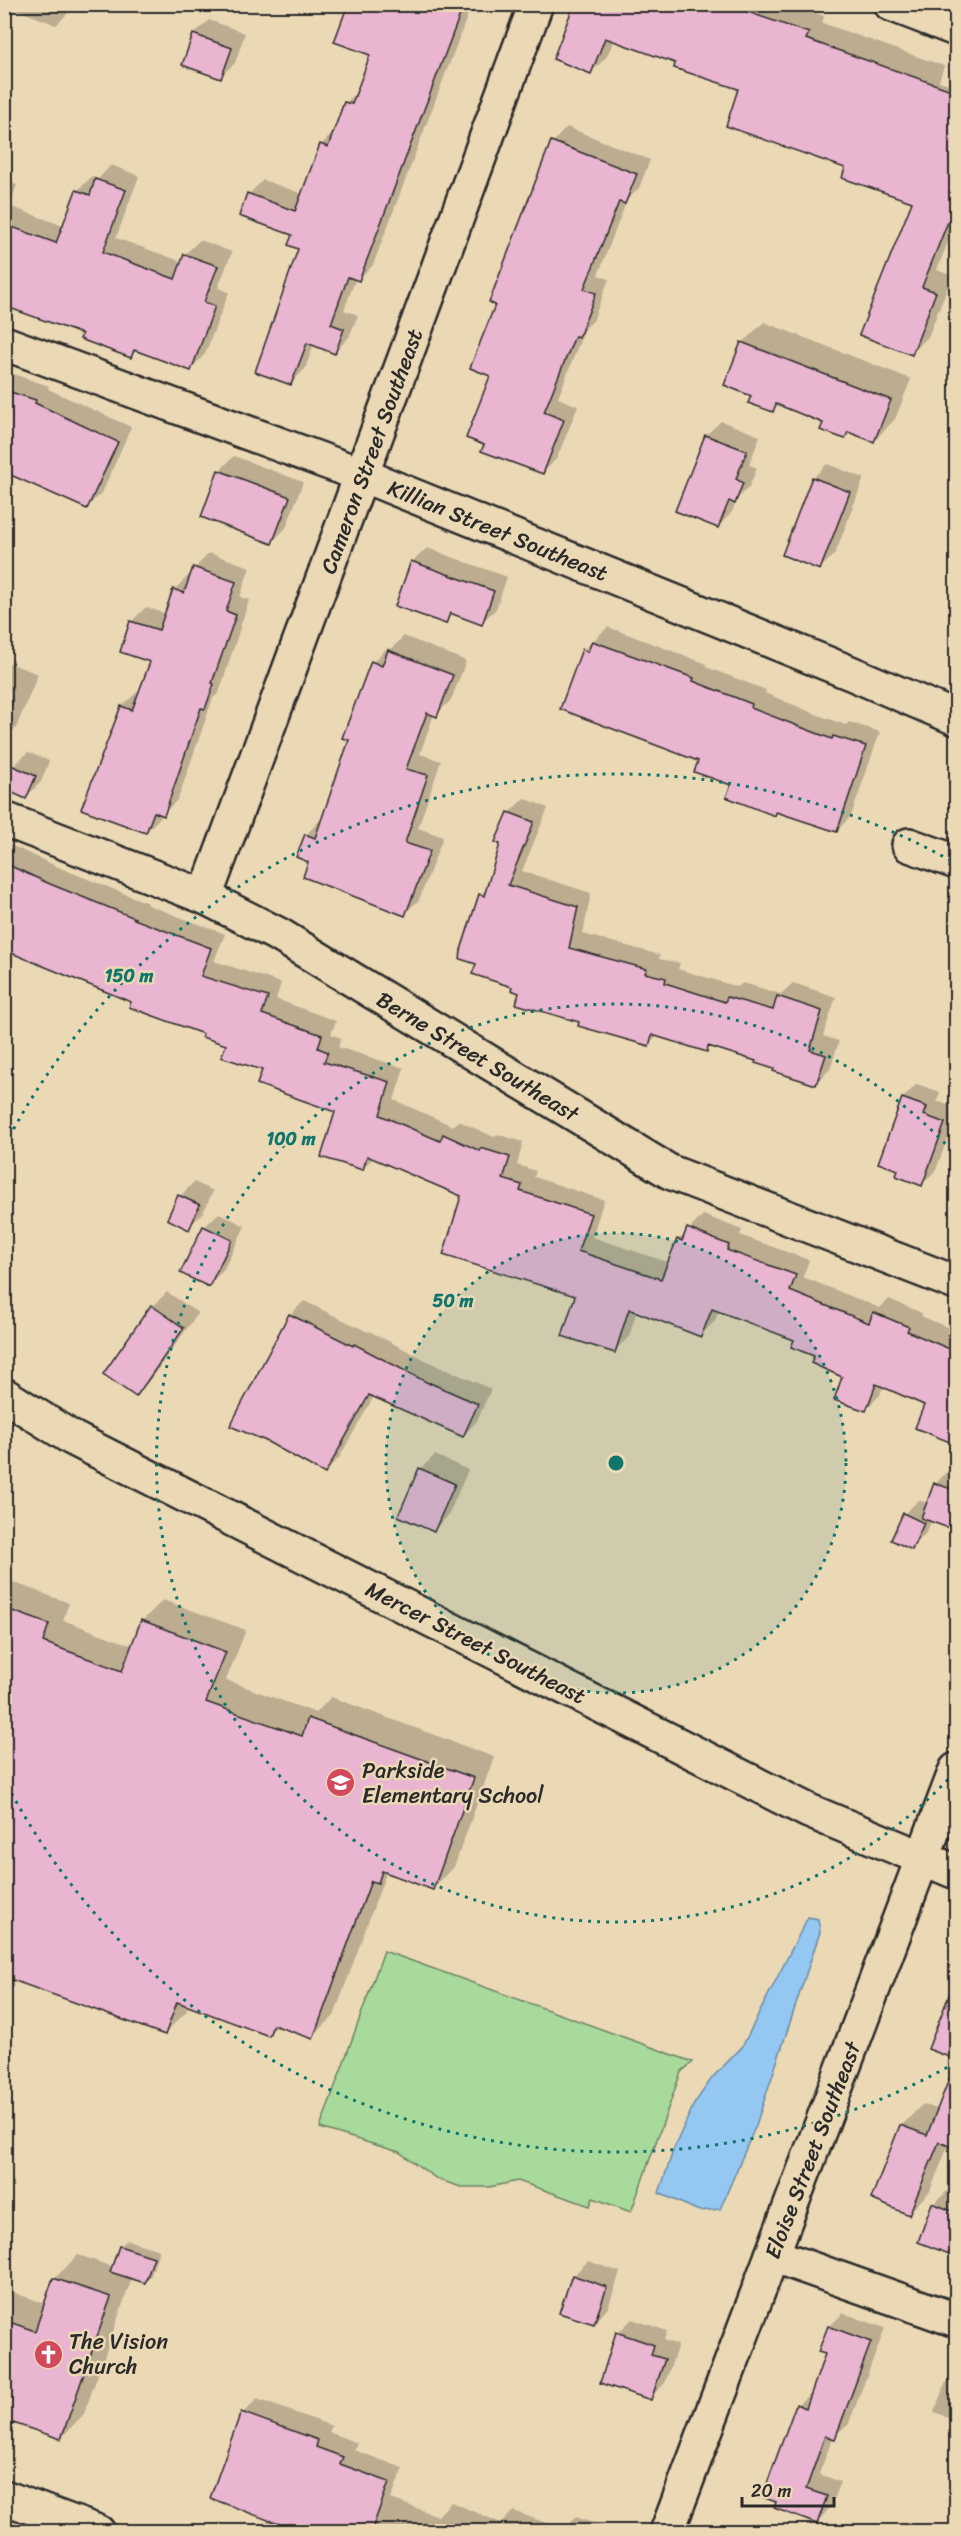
<svg xmlns="http://www.w3.org/2000/svg" width="961" height="2536" font-family="Sriracha,sans-serif">
<rect width="100%" height="100%" fill="#ebd8b5"/>
<filter id="ink" filterUnits="userSpaceOnUse"><feTurbulence type="fractalNoise" baseFrequency=".0167" numOctaves="2"/><feDisplacementMap in="SourceGraphic" scale="12" xChannelSelector="R" yChannelSelector="G"/><feConvolveMatrix kernelMatrix="1 2 1 2 8 2 1 2 1" color-interpolation-filters="sRGB"/></filter>
<g filter="url(#ink)">
<path fill="#a8da9c" stroke="#6a8264" stroke-width="1.5" d="M384,1951L693,2062L681,2072L631,2212L593,2198L590,2206L518,2181L489,2187H461L437,2179L399,2152L320,2128Z"/>
<path fill="#94c8f2" stroke="#6a89a2" stroke-width="1.5" d="M808,1917L818,1919L820,1932L756,2125L720,2209L699,2211L659,2193L674,2148L694,2104L712,2078L742,2047Z"/>
<g fill="#0003">
<path d="M4,4H73L71,10L56,25L15,9L9,23L4,28Z"/>
<path d="M389,4H472L373,265L359,279L356,278L344,310L358,315L349,337L335,352L314,344L305,369L291,383L300,248L294,234L249,194L263,180L303,194L321,145L336,130L346,103L359,89Z"/>
<path d="M575,4H789L824,16L822,23L944,66L939,81L956,86V221L937,270L952,276L928,337L911,354L914,201L847,167L740,89L677,62L614,40L607,56L591,73Z"/>
<path d="M209,20L245,33L235,63L220,77L184,64L194,34Z"/>
<path d="M567,127L650,160L639,188L627,200L598,275L609,279L593,321L585,328L558,398L578,406L557,458L543,473L485,444L497,304L491,301L553,142Z"/>
<path d="M111,165L139,176L116,238L183,262L185,254L200,240L232,252L218,288L229,292L205,354L191,369L138,350L131,356L84,333L4,304V181L17,185L9,206L64,226L77,191L92,176L98,179Z"/>
<path d="M764,322L911,379L895,419L874,441L850,432L844,438L825,422L779,404L772,410L753,395L742,343Z"/>
<path d="M4,371L49,386L48,389L131,427L102,493L87,507L13,474L4,481Z"/>
<path d="M721,421L760,436L749,465L757,468L749,487L737,499L732,512L718,527L677,510L706,435Z"/>
<path d="M234,456L303,482L286,528L272,542L219,471Z"/>
<path d="M827,464L864,478L835,554L820,568L813,478Z"/>
<path d="M427,548L507,577L496,609L481,623L454,613L445,622L412,562Z"/>
<path d="M209,553L250,567L240,597L249,600L219,693L213,698L178,799L146,832L83,808L122,706L137,692L140,693L151,661L122,651L132,621L146,607L166,614L174,590L189,575L192,576L195,568Z"/>
<path d="M608,627L707,664L706,667L766,690L765,693L818,715L846,725L849,722L880,732L851,816L837,831L778,811L774,814L700,760L583,650Z"/>
<path d="M404,636L466,661L451,700L436,715L434,714L420,754L441,761L418,828L443,837L419,900L404,914L310,861L306,835L320,820L322,821L351,739L373,662L387,648L391,649Z"/>
<path d="M4,661L38,674L16,728L4,740Z"/>
<path d="M28,752L49,761L41,782L26,797L13,767Z"/>
<path d="M524,798L548,808L522,871L591,893L583,934L660,955L659,959L680,963L678,969L738,987L743,983L781,994L793,983L836,997L823,1036L839,1041L830,1069L816,1084L758,1060L711,1046L706,1050L657,1036L648,1044L580,1021L521,991L477,963L480,895L489,887L509,813Z"/>
<path d="M6,843L65,870L148,903V905L225,934L214,961L281,983L276,999L336,1021L331,1034L341,1038L338,1047L404,1068L394,1100L453,1126L459,1121L494,1137L497,1134L523,1142L517,1165L536,1171L534,1177L604,1200L592,1237L670,1263L679,1240L703,1215L742,1230L740,1235L809,1260L803,1277L880,1308L889,1299L922,1313L921,1316L956,1331V1436L926,1404L883,1386L880,1395L865,1410L844,1376L796,1339L719,1310L715,1321L700,1336L637,1310L629,1337L614,1351L577,1295L463,1195L374,1157L362,1169L336,1111L264,1069L227,1044L133,1001L4,948Z"/>
<path d="M917,1084L940,1092L937,1101L956,1108V1115L936,1170L922,1184L900,1170L903,1098Z"/>
<path d="M194,1182L213,1191L203,1213L188,1228L180,1196Z"/>
<path d="M219,1213L245,1226L223,1271L208,1285L204,1227Z"/>
<path d="M167,1292L198,1313L150,1380L136,1395L153,1306Z"/>
<path d="M304,1301L368,1332L369,1331L445,1370L446,1369L491,1389L477,1421L463,1436L374,1396L339,1458L325,1472L290,1315Z"/>
<path d="M435,1455L468,1470L448,1516L434,1530L420,1469Z"/>
<path d="M949,1470L956,1472V1526L932,1520L926,1533L911,1548L904,1514L919,1500L928,1504L935,1484Z"/>
<path d="M4,1579L69,1603L63,1620L133,1646L142,1621L163,1600L246,1630L226,1680L316,1713L331,1697L494,1757L454,1867L433,1888L387,1872L386,1873L334,2016L312,2037L278,2025L269,2034L188,2005L186,2012L165,2033L4,1975Z"/>
<path d="M956,2065V2147L949,2144L930,2191L909,2213L873,2198L902,2125L923,2104L939,2110Z"/>
<path d="M956,2182V2255L934,2204Z"/>
<path d="M127,2240L159,2250L151,2275L145,2282L132,2278L84,2414L61,2438L4,2418V2289L46,2304L55,2278L78,2255L113,2267L120,2246Z"/>
<path d="M588,2261L620,2272L608,2308L594,2322L561,2312L574,2275Z"/>
<path d="M843,2313L885,2328L849,2423L833,2437L819,2474L841,2482L831,2507L817,2522L775,2507L797,2405L813,2391L827,2353L829,2327Z"/>
<path d="M632,2319L667,2331L664,2340L678,2345L665,2383L650,2398L618,2333Z"/>
<path d="M956,2373V2420L934,2412L945,2384Z"/>
<path d="M257,2399L332,2426L329,2432L357,2443L354,2450L403,2468L391,2499L438,2516L451,2502L501,2523L513,2511L563,2529L576,2517L618,2532H304L243,2413Z"/>
</g>
<g fill="#eab5d1" stroke="#2b2b2b" stroke-width="1.5">
<path d="M348,4H464L359,281L348,277L331,324L344,329L335,354L307,343L291,385L255,372L298,249L288,245L292,235L239,216L247,193L295,211L320,144L328,147L344,102L352,104L370,55L334,42Z"/>
<path d="M574,4H744L742,10L809,33L806,39L957,92V199L922,287L936,292L912,355L859,335L912,202L842,178L845,168L726,126L738,89L674,68L675,63L605,38L591,74L553,59Z"/>
<path d="M193,34L232,48L221,79L182,65Z"/>
<path d="M551,141L637,174L625,204L619,202L584,289L596,293L579,337L575,336L544,412L564,420L543,474L481,451L484,445L466,438L490,376L470,368L495,305L489,302Z"/>
<path d="M95,179L126,190L103,252L175,279L184,254L218,266L204,302L215,306L191,371L134,350L131,358L80,339L82,334L4,306V224L56,243L76,190L90,195Z"/>
<path d="M741,342L891,400L874,442L848,432L845,439L820,430L823,423L776,404L773,412L748,403L751,396L724,385Z"/>
<path d="M4,390L36,400L35,403L118,442L87,509L4,472Z"/>
<path d="M705,435L747,451L736,479L743,483L735,504L729,501L718,528L675,511Z"/>
<path d="M218,470L290,497L272,544L201,517Z"/>
<path d="M812,477L850,492L820,570L782,555Z"/>
<path d="M411,561L494,591L482,625L450,613L446,624L395,606Z"/>
<path d="M193,567L236,582L226,611L236,615L212,683L214,684L205,709L201,708L164,816L154,812L146,833L81,809L121,706L132,710L150,662L120,652L130,621L159,630L173,589L184,593Z"/>
<path d="M592,641L694,678L693,681L752,704L751,708L803,728L832,739L833,736L866,746L837,832L776,812L775,816L726,797L731,785L694,772L698,761L560,709L582,649L588,652Z"/>
<path d="M388,650L453,675L437,717L427,713L406,769L428,775L405,843L430,851L405,916L303,877L308,862L296,857L305,834L315,838L349,740L342,738L371,661L382,666Z"/>
<path d="M4,762L36,776L26,799L4,789Z"/>
<path d="M508,812L534,822L508,885L578,907L569,948L647,969L645,973L666,978L665,983L725,1002L727,997L773,1010L777,996L822,1011L810,1050L826,1055L816,1085L773,1071L774,1069L755,1063L756,1061L708,1046L707,1052L652,1035L649,1046L578,1026L579,1022L516,1004L519,993L511,990L512,987L472,974L476,964L460,959L461,950L479,894L484,896L500,844L495,842Z"/>
<path d="M4,863L50,884L135,918L134,919L211,948L201,976L268,997L262,1014L322,1035L318,1048L328,1052L324,1062L390,1082L380,1115L440,1141L443,1134L480,1151L481,1148L510,1157L503,1179L522,1185L520,1191L591,1214L578,1251L661,1279L677,1239L682,1241L687,1228L729,1245L727,1250L796,1275L790,1291L869,1323L873,1312L909,1327L907,1331L957,1352V1445L915,1428L924,1405L876,1384L866,1411L834,1400L842,1377L811,1363L814,1356L791,1347L794,1340L712,1309L701,1337L629,1309L615,1353L562,1336L575,1296L443,1255L461,1196L367,1156L363,1170L321,1157L335,1112L257,1084L262,1070L221,1057L226,1045L202,1037L203,1034L129,1007L131,1002L4,950Z"/>
<path d="M902,1098L927,1107L924,1115L945,1123L922,1186L896,1176L898,1170L878,1163Z"/>
<path d="M178,1195L200,1205L189,1230L167,1219Z"/>
<path d="M203,1226L232,1240L209,1287L180,1273Z"/>
<path d="M151,1305L184,1328L136,1397L103,1374Z"/>
<path d="M289,1314L353,1346L354,1344L430,1384V1383L478,1404L463,1437L369,1395L325,1474L266,1441L230,1426Z"/>
<path d="M419,1468L455,1484L434,1532L398,1516Z"/>
<path d="M934,1483L957,1491V1531L921,1518Z"/>
<path d="M903,1513L924,1523L912,1550L891,1540Z"/>
<path d="M4,1608L49,1624L43,1642L122,1671L141,1620L226,1652L206,1702L302,1736L308,1718L474,1778L433,1890L382,1871L378,1883L371,1881L313,2039L273,2025L269,2036L177,2002L165,2035L4,1977Z"/>
<path d="M955,1980H957V2060L928,2049Z"/>
<path d="M955,2064L957,2149L939,2142L909,2215L871,2199L900,2125L927,2135Z"/>
<path d="M932,2203L957,2213V2257L918,2242Z"/>
<path d="M119,2246L154,2257L145,2283L110,2272Z"/>
<path d="M572,2275L607,2287L594,2324L559,2313Z"/>
<path d="M53,2278L111,2297L61,2439L4,2420V2320L35,2331Z"/>
<path d="M828,2326L871,2342L835,2439L825,2436L806,2489L827,2496L817,2524L774,2508L776,2502L762,2497L796,2404L806,2408L825,2354L818,2352Z"/>
<path d="M616,2332L654,2345L651,2355L665,2359L651,2400L600,2383Z"/>
<path d="M241,2412L318,2440L316,2447L343,2457L340,2464L389,2482L371,2532H300L210,2498Z"/>
</g>
<g fill="none" stroke-linecap="round" stroke-linejoin="round">
<defs>
<g id="minor">
<path d="M891,4L956,29"/>
<path d="M4,343L362,475L853,674L956,718"/>
<path d="M4,819L205,897L281,936L670,1172L956,1283"/>
<path d="M909,845L956,862"/>
<path d="M205,897L536,4"/>
<path d="M4,1395L72,1438L809,1811L956,1872"/>
<path d="M772,2255L956,2320"/>
<path d="M4,2497L98,2532"/>
<path d="M667,2532L956,1770"/>
</g>
</defs>
<use href="#minor" stroke="#2b2b2b" stroke-width="38"/>
<use href="#minor" stroke="#ebd8b5" stroke-width="33"/>
</g>
</g>
<circle cx="616" cy="1463" r="230" fill="#0f766e" fill-opacity=".12"/>
<g fill="none" stroke="#0f766e" stroke-width="3" stroke-dasharray="3 6">
<circle cx="616" cy="1463" r="230"/>
<path d="M954 1773A459 459 0 1 1 954 1153"/>
<path d="M955 2063A689 689 0 0 1 5 1781M5 1145A689 689 0 0 1 955 863"/>
</g>
<defs>
<symbol id="school-disc" viewBox="-11 -11 22 22"><circle r="9.5" fill="#d1495b" stroke="#ebd8b5"/><path d="M0-5L7-2L0 1L-7-2ZM-4 1L0 2.5L4 1V4Q0 6-4 4Z" fill="#fff"/></symbol>
<symbol id="church-disc" viewBox="-11 -11 22 22"><circle r="9.5" fill="#d1495b" stroke="#ebd8b5"/><path d="M-1.2-6h2.4v3.5h3.3v2.4h-3.3V6h-2.4V-.1h-3.3v-2.4h3.3Z" fill="#fff"/></symbol>
</defs>
<g fill-rule="evenodd">
<use href="#school-disc" x="324" y="1766" width="33" height="33"/>
<use href="#church-disc" x="32" y="2338" width="33" height="33"/>
</g>
<g text-anchor="middle" stroke-width="5" stroke-linejoin="round" paint-order="stroke">
<g font-size="22" fill="#2b2b2b" stroke="#ebd8b5">
<text transform="translate(371 451) rotate(-70)" y="8">Cameron Street Southeast</text>
<text transform="translate(498 530) rotate(22)" y="8">Killian Street Southeast</text>
<text transform="translate(478 1056) rotate(31)" y="8">Berne Street Southeast</text>
<text transform="translate(476 1642) rotate(27)" y="8">Mercer Street Southeast</text>
<text transform="translate(812 2150) rotate(-69)" y="8">Eloise Street Southeast</text>
</g>
<g font-size="22" fill="#2b2b2b" stroke="#ebd8b5" text-anchor="start">
<text x="362" y="1778">Parkside<tspan x="362" dy="25">Elementary School</tspan></text>
<text x="69" y="2349">The Vision<tspan x="69" dy="25">Church</tspan></text>
</g>
</g>
<circle cx="616" cy="1463" r="9" fill="#0f766e" stroke="#ebd8b5" stroke-width="3"/>
<g font-size="18" text-anchor="middle" font-weight="bold" fill="#0f766e" stroke="#ebd8b5" stroke-width="5" stroke-linejoin="round" paint-order="stroke">
<text x="129" y="982">150 m</text>
<text x="291" y="1145">100 m</text>
<text x="453" y="1307">50 m</text>
</g>
<rect width="961" height="2536" fill="none" stroke="#ebd8b5" stroke-width="24"/>
<rect x="12" y="12" width="937" height="2512" fill="none" stroke="#2b2b2b" stroke-width="2" filter="url(#ink)"/>
<path d="M742 2497v9h92v-9" fill="none" stroke="#2b2b2b" stroke-width="3"/>
<text x="751" y="2497" font-size="18" fill="#2b2b2b" stroke="#ebd8b5" stroke-width="4.5" paint-order="stroke">20 m</text>
</svg>
